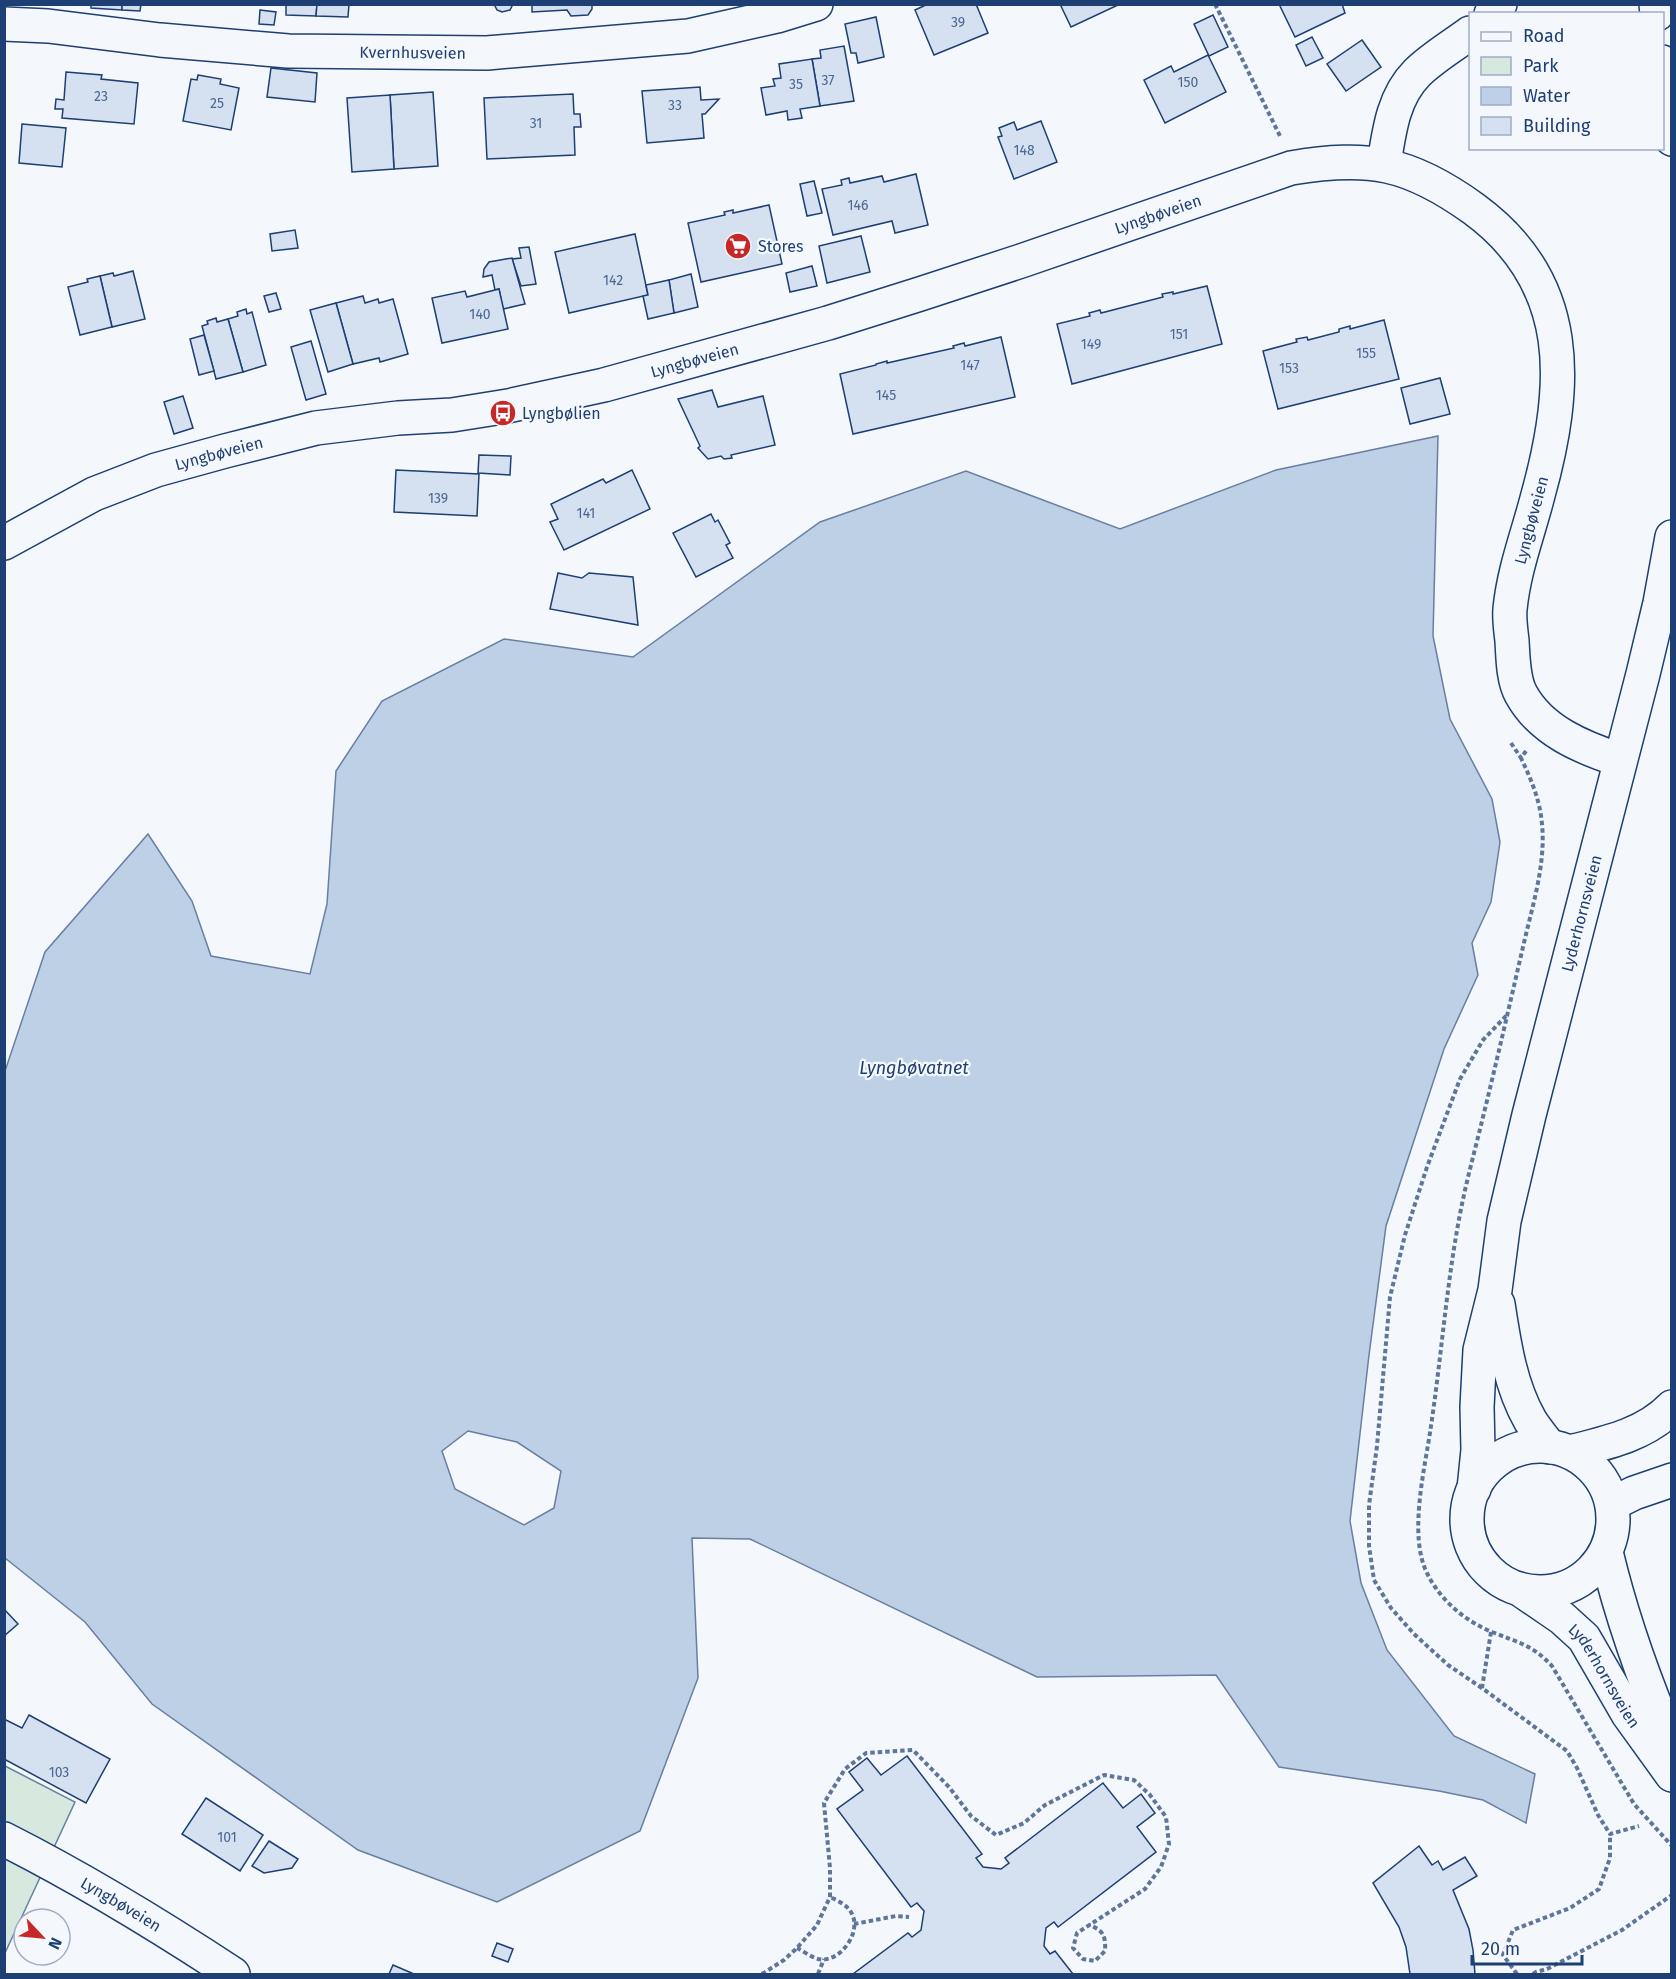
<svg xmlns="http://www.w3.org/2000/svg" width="1676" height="1979" font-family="'Fira Sans',sans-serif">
<rect width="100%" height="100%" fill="#f4f7fb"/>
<path fill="#d7e8df" stroke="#687fa3" stroke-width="1.5" d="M5,1766L75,1802L5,1953Z"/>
<path fill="#bed0e5" stroke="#687fa3" stroke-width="1.5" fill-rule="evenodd" d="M1438,436L1433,636L1450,719L1492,799L1500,842L1491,902L1472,943L1478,975L1444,1049L1386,1226L1369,1355L1350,1521L1361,1583L1387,1650L1454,1736L1535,1774L1526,1823L1483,1800L1439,1791L1279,1767L1216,1675L1037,1677L750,1539L692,1538L698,1678L640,1831L497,1902L358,1850L152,1704L85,1622L5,1558V1071L45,952L148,834L192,901L211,956L310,974L327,904L336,771L382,701L504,639L633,657L820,522L966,471L1120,529L1276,470ZM468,1431L517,1442L561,1471L554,1508L524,1525L455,1489L442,1451Z"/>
<g fill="#d5e0f0" stroke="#1d3f73" stroke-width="1.5">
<path d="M91,4H122V10L91,8Z"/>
<path d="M122,4H141L140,11L122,10Z"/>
<path d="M286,4H317L316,16L286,15Z"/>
<path d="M317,4H349L348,17L316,16Z"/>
<path d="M494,4H513L510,10L502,12L497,10Z"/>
<path d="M532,4H592V9L588,15L571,16L567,10L532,12Z"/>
<path d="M928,4H976L988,33L934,55L915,10Z"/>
<path d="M1060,4H1118V5L1071,27Z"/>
<path d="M1279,4H1342L1345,13L1295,37Z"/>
<path d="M260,10L276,12L274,25L259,24Z"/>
<path d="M1213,15L1228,47L1209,56L1194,24Z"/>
<path d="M876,17L884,57L858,63L856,53H851L845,24Z"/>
<path d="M1312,37L1323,58L1306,66L1296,45Z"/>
<path d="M1362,40L1381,67L1346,91L1327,64Z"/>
<path d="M844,46L854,101L820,106L812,59L821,58L820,50Z"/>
<path d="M1208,55L1226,92L1165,123L1144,80L1171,66L1174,72Z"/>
<path d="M812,59L820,106L800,109L802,118L788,120L787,111L766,115L761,88L775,86L773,79L781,78L779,64Z"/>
<path d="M271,68L317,73L315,102L267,97Z"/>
<path d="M66,72L102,75L101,79L138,83L134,124L62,118L63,109H55L56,99L64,100Z"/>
<path d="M198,75L221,79L220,84L239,88L231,130L183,121L191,79L197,80Z"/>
<path d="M700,87L701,100L719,99L705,114H702L704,138L647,143L642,91Z"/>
<path d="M433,92L438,166L394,169L390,95Z"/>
<path d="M573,94L574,114H580L581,127H574L575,155L487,159L484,98Z"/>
<path d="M390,95L394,169L352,172L347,98Z"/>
<path d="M1041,121L1057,162L1014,179L998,137L1002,136L999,128L1014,122L1017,130Z"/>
<path d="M22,124L66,128L62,167L19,163Z"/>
<path d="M916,174L928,225L895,233L892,221L833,235L822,189L842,185L841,180L849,178L850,183L882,176L884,182Z"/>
<path d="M814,181L822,213L807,216L800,184Z"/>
<path d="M769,205L782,264L701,282L688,223L725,215L724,212L733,210V213Z"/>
<path d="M295,230L298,248L272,251L270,234Z"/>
<path d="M635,234L648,295L569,313L555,252Z"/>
<path d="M861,236L870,272L827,283L819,246Z"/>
<path d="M529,247L536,284L521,286L512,259L521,258L519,248Z"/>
<path d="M512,258L525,304L503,309L499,289L495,290L492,275L483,277L484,269L489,262Z"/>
<path d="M812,266L817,286L790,292L786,273Z"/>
<path d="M133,271L145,319L112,327L100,276L113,273L114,276Z"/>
<path d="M691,274L698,307L674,313L669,280Z"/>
<path d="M100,276L112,327L80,335L68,287L88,282L87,279Z"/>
<path d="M669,280L674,313L648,319L643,296L648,295L646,285Z"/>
<path d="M1207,286L1222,344L1072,384L1057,324L1090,316L1089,313L1100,310L1101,313L1163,297L1162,294L1173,292V294Z"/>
<path d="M499,289L508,329L442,343L432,298L465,291L467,297Z"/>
<path d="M276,293L281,309L269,312L264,296Z"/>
<path d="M363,296L365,303L378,299L379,303L393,299L408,354L380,362L379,358L353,364L336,303Z"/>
<path d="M336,303L353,364L328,372L310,310Z"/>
<path d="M246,309L247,314L252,312L266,365L243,372L228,319L238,316L237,312Z"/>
<path d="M216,318L217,322L228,319L243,372L216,379L202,326L208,324L207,321Z"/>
<path d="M1384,320L1399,379L1278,409L1263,351L1297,342L1296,339L1307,337L1308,340L1339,332V329L1350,326V329Z"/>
<path d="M204,335L214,371L199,375L190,339Z"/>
<path d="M1001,337L1015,397L853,434L840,374L876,365V364L887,361V363L954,348L953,346L964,343L965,346Z"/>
<path d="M311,341L326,394L306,400L291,347Z"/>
<path d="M1440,378L1450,414L1410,424L1401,388Z"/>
<path d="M712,390L718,407L763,396L775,445L731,455L732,458L724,459L721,456L708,459L698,448L700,446L678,399Z"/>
<path d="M183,396L193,428L174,434L164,402Z"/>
<path d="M479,455L511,456L510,475L478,473Z"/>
<path d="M396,470L479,474L477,516L394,512Z"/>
<path d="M632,470L650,509L564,550L550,522L558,519L551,504L603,479L606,483Z"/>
<path d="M711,514L715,522L718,520L730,543L726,545L733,558L696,577L673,533Z"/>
<path d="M558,573L582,578L589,573L633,577L638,625L550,609Z"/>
<path d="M4,1609L18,1624L4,1636Z"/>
<path d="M29,1715L110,1759L86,1803L4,1759V1719L22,1728Z"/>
<path d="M907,1756L982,1854L976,1858L983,1867L1001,1869L1009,1863L1005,1858L1103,1783L1123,1808L1141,1794L1155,1813L1137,1827L1156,1852L1058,1927L1054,1922L1046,1928L1044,1946L1050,1954L1055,1951L1073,1974H853L908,1933L912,1937L921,1930L924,1911L917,1903L911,1907L837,1809L863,1790L849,1772L867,1758L881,1775Z"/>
<path d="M206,1798L263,1835L240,1871L182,1834Z"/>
<path d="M269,1841L298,1859L292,1868L264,1873L252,1866Z"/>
<path d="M1419,1846L1432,1865L1438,1861L1443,1870L1465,1857L1477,1876L1453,1890L1469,1929L1473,1950L1475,1974H1480H1410L1406,1947L1399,1927L1373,1883Z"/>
<path d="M497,1943L513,1949L508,1962L492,1956Z"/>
<path d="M393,1965L414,1974H389Z"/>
</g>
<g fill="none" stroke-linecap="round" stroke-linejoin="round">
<defs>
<g id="minor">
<path d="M1491,14L1500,4"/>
<path id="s1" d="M4,24L48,26L160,40L288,51L487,53L688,36L777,16L816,4"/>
<path d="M1384,164C1389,132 1393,97 1417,73C1432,58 1454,45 1470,33"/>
<path id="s2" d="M4,1839C83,1879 160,1926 233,1974"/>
</g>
<g id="tertiary">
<path id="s3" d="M4,543L94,494L156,470L225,451L316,428L398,418L452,415L508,406L604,385L828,323L920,294L1021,261L1291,168C1368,155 1409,162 1474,209C1575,283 1568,387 1538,495C1528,534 1514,569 1510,609C1509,620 1511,631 1512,641C1513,657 1513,680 1521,694C1541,731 1583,748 1620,760"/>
</g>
<g id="primary">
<path d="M1656,4L1657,14"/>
<path d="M1662,62L1672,139"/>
<path d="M1498,1304C1504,1343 1510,1385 1530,1420C1536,1430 1543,1438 1550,1447"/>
<circle cx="1540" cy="1519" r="73"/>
<path id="s4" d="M1474,1489L1478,1450L1477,1407L1480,1350L1495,1290L1504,1221L1529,1115L1643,674L1660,603L1672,537"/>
<path d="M1606,1552C1622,1619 1645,1683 1672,1746"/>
<path id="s5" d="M1521,1590L1562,1618L1584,1638L1628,1714L1672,1775"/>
</g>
<g id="motorway">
<path d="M1570,1452C1606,1443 1645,1435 1672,1407"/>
<path d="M1612,1504L1634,1493L1672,1480"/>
</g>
</defs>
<use href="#minor" stroke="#1d3f73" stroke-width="36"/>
<use href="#tertiary" stroke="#1d3f73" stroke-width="36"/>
<use href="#primary" stroke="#1d3f73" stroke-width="36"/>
<use href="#motorway" stroke="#1d3f73" stroke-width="36"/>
<g stroke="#5e769c" stroke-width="4" stroke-dasharray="4.5 3" stroke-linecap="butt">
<path d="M1215,4L1280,136"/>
<path d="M1511,743L1521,758"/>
<path d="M1526,751L1521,758C1531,779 1540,800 1542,824C1546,865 1532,907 1523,947C1510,1003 1497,1060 1483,1117C1476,1146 1468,1175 1462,1204C1447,1277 1442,1352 1431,1426C1425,1468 1408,1535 1427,1573C1440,1600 1465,1621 1492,1632C1517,1642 1533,1645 1552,1666L1634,1804L1672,1846"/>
<path d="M1491,1632L1482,1688L1567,1751L1577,1768L1598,1815L1610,1834L1639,1826"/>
<path d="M1482,1688L1448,1665L1414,1634L1391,1608L1374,1580L1369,1546V1505L1377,1446L1390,1297L1405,1235L1427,1167L1460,1079L1483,1040L1506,1016"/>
<path d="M854,1924L896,1916L909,1917"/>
<path d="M797,1948C803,1951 811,1957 818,1959C839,1964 862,1933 852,1914C848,1905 838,1901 830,1897"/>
<path d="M762,1974L784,1960L797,1948L817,1925L830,1897V1868L824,1803L845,1769L866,1753L913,1750L949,1787L971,1816L996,1835L1024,1823L1045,1805L1104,1775L1134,1780L1150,1795L1166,1817L1169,1844L1161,1867L1145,1889L1077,1933L1073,1948L1083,1959L1095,1961L1105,1951C1106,1936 1103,1930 1089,1925"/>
<path d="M818,1974L824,1959"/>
<path d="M1517,1974L1503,1955L1513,1930L1570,1908L1599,1889L1610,1858V1834"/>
<path d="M1533,1974L1536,1972L1547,1969L1622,1930L1672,1895"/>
</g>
<use href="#minor" stroke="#f4f7fb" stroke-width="33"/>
<use href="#tertiary" stroke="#f4f7fb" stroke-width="33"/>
<use href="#primary" stroke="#f4f7fb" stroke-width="33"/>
<use href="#motorway" stroke="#f4f7fb" stroke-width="33"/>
</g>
<defs>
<symbol id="supermarket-disc" viewBox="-11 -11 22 22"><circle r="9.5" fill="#c62828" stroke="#f4f7fb"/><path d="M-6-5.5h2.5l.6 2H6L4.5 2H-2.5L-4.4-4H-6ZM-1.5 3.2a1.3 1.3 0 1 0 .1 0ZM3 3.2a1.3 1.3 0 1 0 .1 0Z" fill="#fff"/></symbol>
<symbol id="bus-disc" viewBox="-11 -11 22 22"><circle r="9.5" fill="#c62828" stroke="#f4f7fb"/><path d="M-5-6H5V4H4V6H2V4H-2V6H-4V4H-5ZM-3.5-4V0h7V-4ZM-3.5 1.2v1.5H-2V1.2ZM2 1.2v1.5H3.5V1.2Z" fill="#fff"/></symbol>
</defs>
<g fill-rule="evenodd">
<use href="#supermarket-disc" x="723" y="231" width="30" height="30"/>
<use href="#bus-disc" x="488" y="398" width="30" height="30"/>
</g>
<g text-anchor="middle" stroke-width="4.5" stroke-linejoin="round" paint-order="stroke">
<g font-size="14" fill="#4b6792">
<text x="958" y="27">39</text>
<text x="828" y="85">37</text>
<text x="1188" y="87">150</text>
<text x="796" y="89">35</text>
<text x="101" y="101">23</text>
<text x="217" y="108">25</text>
<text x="675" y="110">33</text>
<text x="536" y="128">31</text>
<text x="1024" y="155">148</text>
<text x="858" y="210">146</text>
<text x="613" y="285">142</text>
<text x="480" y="319">140</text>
<text x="1179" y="339">151</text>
<text x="1091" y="349">149</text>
<text x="1366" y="358">155</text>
<text x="970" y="370">147</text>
<text x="1289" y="373">153</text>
<text x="886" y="400">145</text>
<text x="438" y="503">139</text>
<text x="586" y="518">141</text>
<text x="59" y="1777">103</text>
<text x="227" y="1842">101</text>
</g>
<g font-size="16" fill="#1d3f73" stroke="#f4f7fb">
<text dy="6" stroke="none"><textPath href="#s1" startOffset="410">Kvernhusveien</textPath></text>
<text dy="6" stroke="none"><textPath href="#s3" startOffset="1206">Lyngbøveien</textPath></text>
<text dy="6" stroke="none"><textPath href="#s3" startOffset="720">Lyngbøveien</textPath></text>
<text dy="6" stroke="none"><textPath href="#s3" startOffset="234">Lyngbøveien</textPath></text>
<text transform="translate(1531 520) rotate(-75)" y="6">Lyngbøveien</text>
<text dy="6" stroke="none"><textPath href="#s4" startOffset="588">Lyderhornsveien</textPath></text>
<text dy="6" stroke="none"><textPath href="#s5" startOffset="122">Lyderhornsveien</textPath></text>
<text dy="6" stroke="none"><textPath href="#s2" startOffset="134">Lyngbøveien</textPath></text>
</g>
<g font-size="16" fill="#1d3f73" stroke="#f4f7fb" text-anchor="start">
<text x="758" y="252">Stores</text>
<text x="522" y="419">Lyngbølien</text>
</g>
<g font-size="18" font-style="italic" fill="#1d3f73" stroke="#f4f7fb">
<text x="914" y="1074">Lyngbøvatnet</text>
</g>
</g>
<rect width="1676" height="1979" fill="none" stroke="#1d3f73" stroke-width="12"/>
<rect x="1469" y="12" width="195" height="138" fill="#f4f7fb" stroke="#9eadc5" stroke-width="1.5"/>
<rect x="1481" y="32" width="30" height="9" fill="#f4f7fb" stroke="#9eadc5" stroke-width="1.5"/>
<text x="1523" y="42" font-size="18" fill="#1d3f73">Road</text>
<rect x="1481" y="57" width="30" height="18" fill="#d7e8df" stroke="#9eadc5" stroke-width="1.5"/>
<text x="1523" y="72" font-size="18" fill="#1d3f73">Park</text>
<rect x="1481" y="87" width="30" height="18" fill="#bed0e5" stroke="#9eadc5" stroke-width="1.5"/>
<text x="1523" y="102" font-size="18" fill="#1d3f73">Water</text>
<rect x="1481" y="117" width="30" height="18" fill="#d5e0f0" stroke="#9eadc5" stroke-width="1.5"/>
<text x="1523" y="132" font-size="18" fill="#1d3f73">Building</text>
<g transform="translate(42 1937) rotate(116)"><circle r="28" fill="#f4f7fb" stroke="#9eadc5" stroke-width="1.5"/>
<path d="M0-4.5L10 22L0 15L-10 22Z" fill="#c62828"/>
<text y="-9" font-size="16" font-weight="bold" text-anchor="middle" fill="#1d3f73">N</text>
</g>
<path d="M1472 1955v9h110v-9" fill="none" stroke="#1d3f73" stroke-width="3"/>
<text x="1481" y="1955" font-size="18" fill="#1d3f73" stroke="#f4f7fb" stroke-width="4.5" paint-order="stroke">20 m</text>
</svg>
